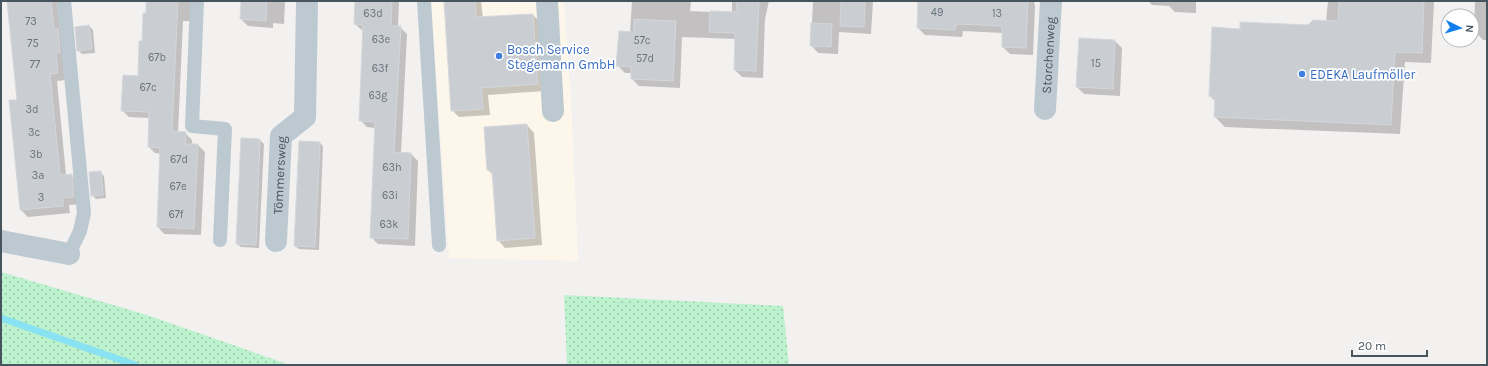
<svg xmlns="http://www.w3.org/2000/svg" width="1488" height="366" font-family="Karla,sans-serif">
<defs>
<pattern id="grass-dots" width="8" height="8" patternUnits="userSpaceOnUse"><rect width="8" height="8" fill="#bdf2ce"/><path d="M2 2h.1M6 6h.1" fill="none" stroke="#9bc7aa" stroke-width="1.8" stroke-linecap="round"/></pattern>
</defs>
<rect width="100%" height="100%" fill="#f3f0f0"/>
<path fill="#fdf6ea" d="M431,1H564L571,98L578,261L449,258Z"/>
<g fill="url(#grass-dots)">
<path d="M1,272L147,315L290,365H1Z"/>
<path d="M564,295L783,306L789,365H567Z"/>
</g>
<g fill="#0003">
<path d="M8,1H57L65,80L57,81L66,175H71L79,182L81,204L69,205L70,213L28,217L21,210L18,101Z"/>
<path d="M147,1H193L192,21H183L178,133H185L192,140V145H198L205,152L201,235L164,234L158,227L161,154L155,153L149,147L150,118L129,117L122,110L139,77Z"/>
<path d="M242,1H285L284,24L273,23V28L248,26L241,19Z"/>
<path d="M356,1H399L398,27H400L407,34L401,154H411L418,161L415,246L378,244L371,237L375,128L367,127L360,120L363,31L355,24Z"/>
<path d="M445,1H481L483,18L533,15L540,22L545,91L488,95L490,115L459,117L452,110Z"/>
<path d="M632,1H691L690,11L732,13V1H769L765,19L763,78L742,77L735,70L736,39L682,37L680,88L639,86L632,79V73H625L617,65L630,33Z"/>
<path d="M793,1H873L871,34L839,32L838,54L818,53L811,45L813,2Z"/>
<path d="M919,1H1034L1035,7L1033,55L1010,54L1003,47V33L963,31L962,37L925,35L918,28Z"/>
<path d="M1148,1H1196V13L1175,12L1169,6L1152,5Z"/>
<path d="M1328,1H1434L1431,63L1405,62L1400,134L1225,127L1215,117L1216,102L1210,96L1241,30L1309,26L1326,22Z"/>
<path d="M1475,1H1487V40H1483L1474,30Z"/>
<path d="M89,26L93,30L95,53L82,54L78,50Z"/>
<path d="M1115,41L1122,48L1120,96L1084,94L1077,87Z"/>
<path d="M527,125L534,133L542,245L505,248L498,240L493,175L488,170Z"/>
<path d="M260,140L264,144L259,248L241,247L237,244Z"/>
<path d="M319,142L323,146L319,250L299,249L295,246Z"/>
<path d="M100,172L104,176L106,198L96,199L92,195Z"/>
</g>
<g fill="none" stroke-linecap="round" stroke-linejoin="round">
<path stroke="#88e2f1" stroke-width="7" d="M1,318L135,365"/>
</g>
<g fill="#caced3" stroke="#d4d7dc">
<path d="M7,1H51L54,29H58L60,53H56L58,73L50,74L60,175L72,174L74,197L63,198V206L20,210L9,100H17Z"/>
<path d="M146,1H178L172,131L186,132L185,144H198L194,229L157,227L160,148L148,147L149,112L121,111L123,75L138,76L139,41H142L143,13H146Z"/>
<path d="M241,1H267L266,21L240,19Z"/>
<path d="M355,1H392L391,26H401L394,152L411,153L408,239L370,238L375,122L359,121L363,25L354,24Z"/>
<path d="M444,1H475L476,17L533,14L538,84L481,88L483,109L451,111Z"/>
<path d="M737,1H759L756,71L734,70L735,33L709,32L710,11L736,12Z"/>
<path d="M841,1H865L864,27L840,26Z"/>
<path d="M918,1H1028L1026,48L1002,47V26L956,24L955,30L917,28Z"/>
<path d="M1339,1H1424L1422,53L1395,52L1391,125L1214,117L1215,97L1209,96L1212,27L1240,29V22L1308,25L1313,20L1338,21Z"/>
<path d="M634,19L676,21L673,81L631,79V67L616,66L619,31L634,32Z"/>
<path d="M811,23L832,24L831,47L810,46Z"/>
<path d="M89,25L92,49L77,51L75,27Z"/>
<path d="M1079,38L1115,40L1113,89L1076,87Z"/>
<path d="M527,124L535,238L497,241L492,170H487L484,127Z"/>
<path d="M241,138L260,139L256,245L236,244Z"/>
<path d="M299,141L320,142L315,247L294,246Z"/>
<path d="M101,171L103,195L91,196L89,172Z"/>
</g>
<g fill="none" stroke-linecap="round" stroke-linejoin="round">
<g stroke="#bdc9d0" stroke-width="14">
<path d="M64,1L84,213L80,231L69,254"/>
<path d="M197,1L192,126L225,129L220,240"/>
<path d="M424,1L439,245"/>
</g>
<g stroke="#bdc9d0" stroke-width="22">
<path d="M547,1L553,111"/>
<path id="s1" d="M1045,109L1051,1"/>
<path d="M1,241L69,254"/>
<path id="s2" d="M276,241L281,136L305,117L307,1"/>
</g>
</g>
<g fill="#3f7fe0" stroke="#fff" stroke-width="1.5">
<circle cx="499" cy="56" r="4"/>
<circle cx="1302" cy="74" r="4"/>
</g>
<g text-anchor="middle" stroke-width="3.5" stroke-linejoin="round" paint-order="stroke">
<g font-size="11" fill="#68737c">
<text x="937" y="16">49</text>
<text x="373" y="17">63d</text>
<text x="997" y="17">13</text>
<text x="31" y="25">73</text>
<text x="381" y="43">63e</text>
<text x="642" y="44">57c</text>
<text x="33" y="47">75</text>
<text x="157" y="61">67b</text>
<text x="645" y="62">57d</text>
<text x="1096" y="67">15</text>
<text x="35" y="68">77</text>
<text x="380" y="72">63f</text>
<text x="148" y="91">67c</text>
<text x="378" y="99">63g</text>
<text x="32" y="113">3d</text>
<text x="34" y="136">3c</text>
<text x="36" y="158">3b</text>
<text x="179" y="163">67d</text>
<text x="392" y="171">63h</text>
<text x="38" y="179">3a</text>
<text x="178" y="190">67e</text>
<text x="390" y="199">63i</text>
<text x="41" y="201">3</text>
<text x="176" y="218">67f</text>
<text x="389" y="228">63k</text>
</g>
<g font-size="13" fill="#366cbe" stroke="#fff" text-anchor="start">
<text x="507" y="54">Bosch Service<tspan x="507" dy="15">Stegemann GmbH</tspan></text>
<text x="1310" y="79">EDEKA Laufmöller</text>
</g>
<g font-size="13" fill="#47555f" stroke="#fff">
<text dy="5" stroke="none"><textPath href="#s1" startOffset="54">Storchenweg</textPath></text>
<text dy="5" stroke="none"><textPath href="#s2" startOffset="66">Tömmersweg</textPath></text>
</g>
</g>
<rect width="1488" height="366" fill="none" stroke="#47555f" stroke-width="4"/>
<g transform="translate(1460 28) rotate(95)"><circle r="19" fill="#ffffff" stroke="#b5bbbf"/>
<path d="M0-3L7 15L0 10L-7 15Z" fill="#107fed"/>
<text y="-6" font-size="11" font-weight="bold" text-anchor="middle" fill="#47555f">N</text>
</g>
<path d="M1352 350v6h75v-6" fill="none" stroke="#47555f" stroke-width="2"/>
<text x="1358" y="350" font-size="12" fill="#47555f" stroke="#ffffff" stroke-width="3" paint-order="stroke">20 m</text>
</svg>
